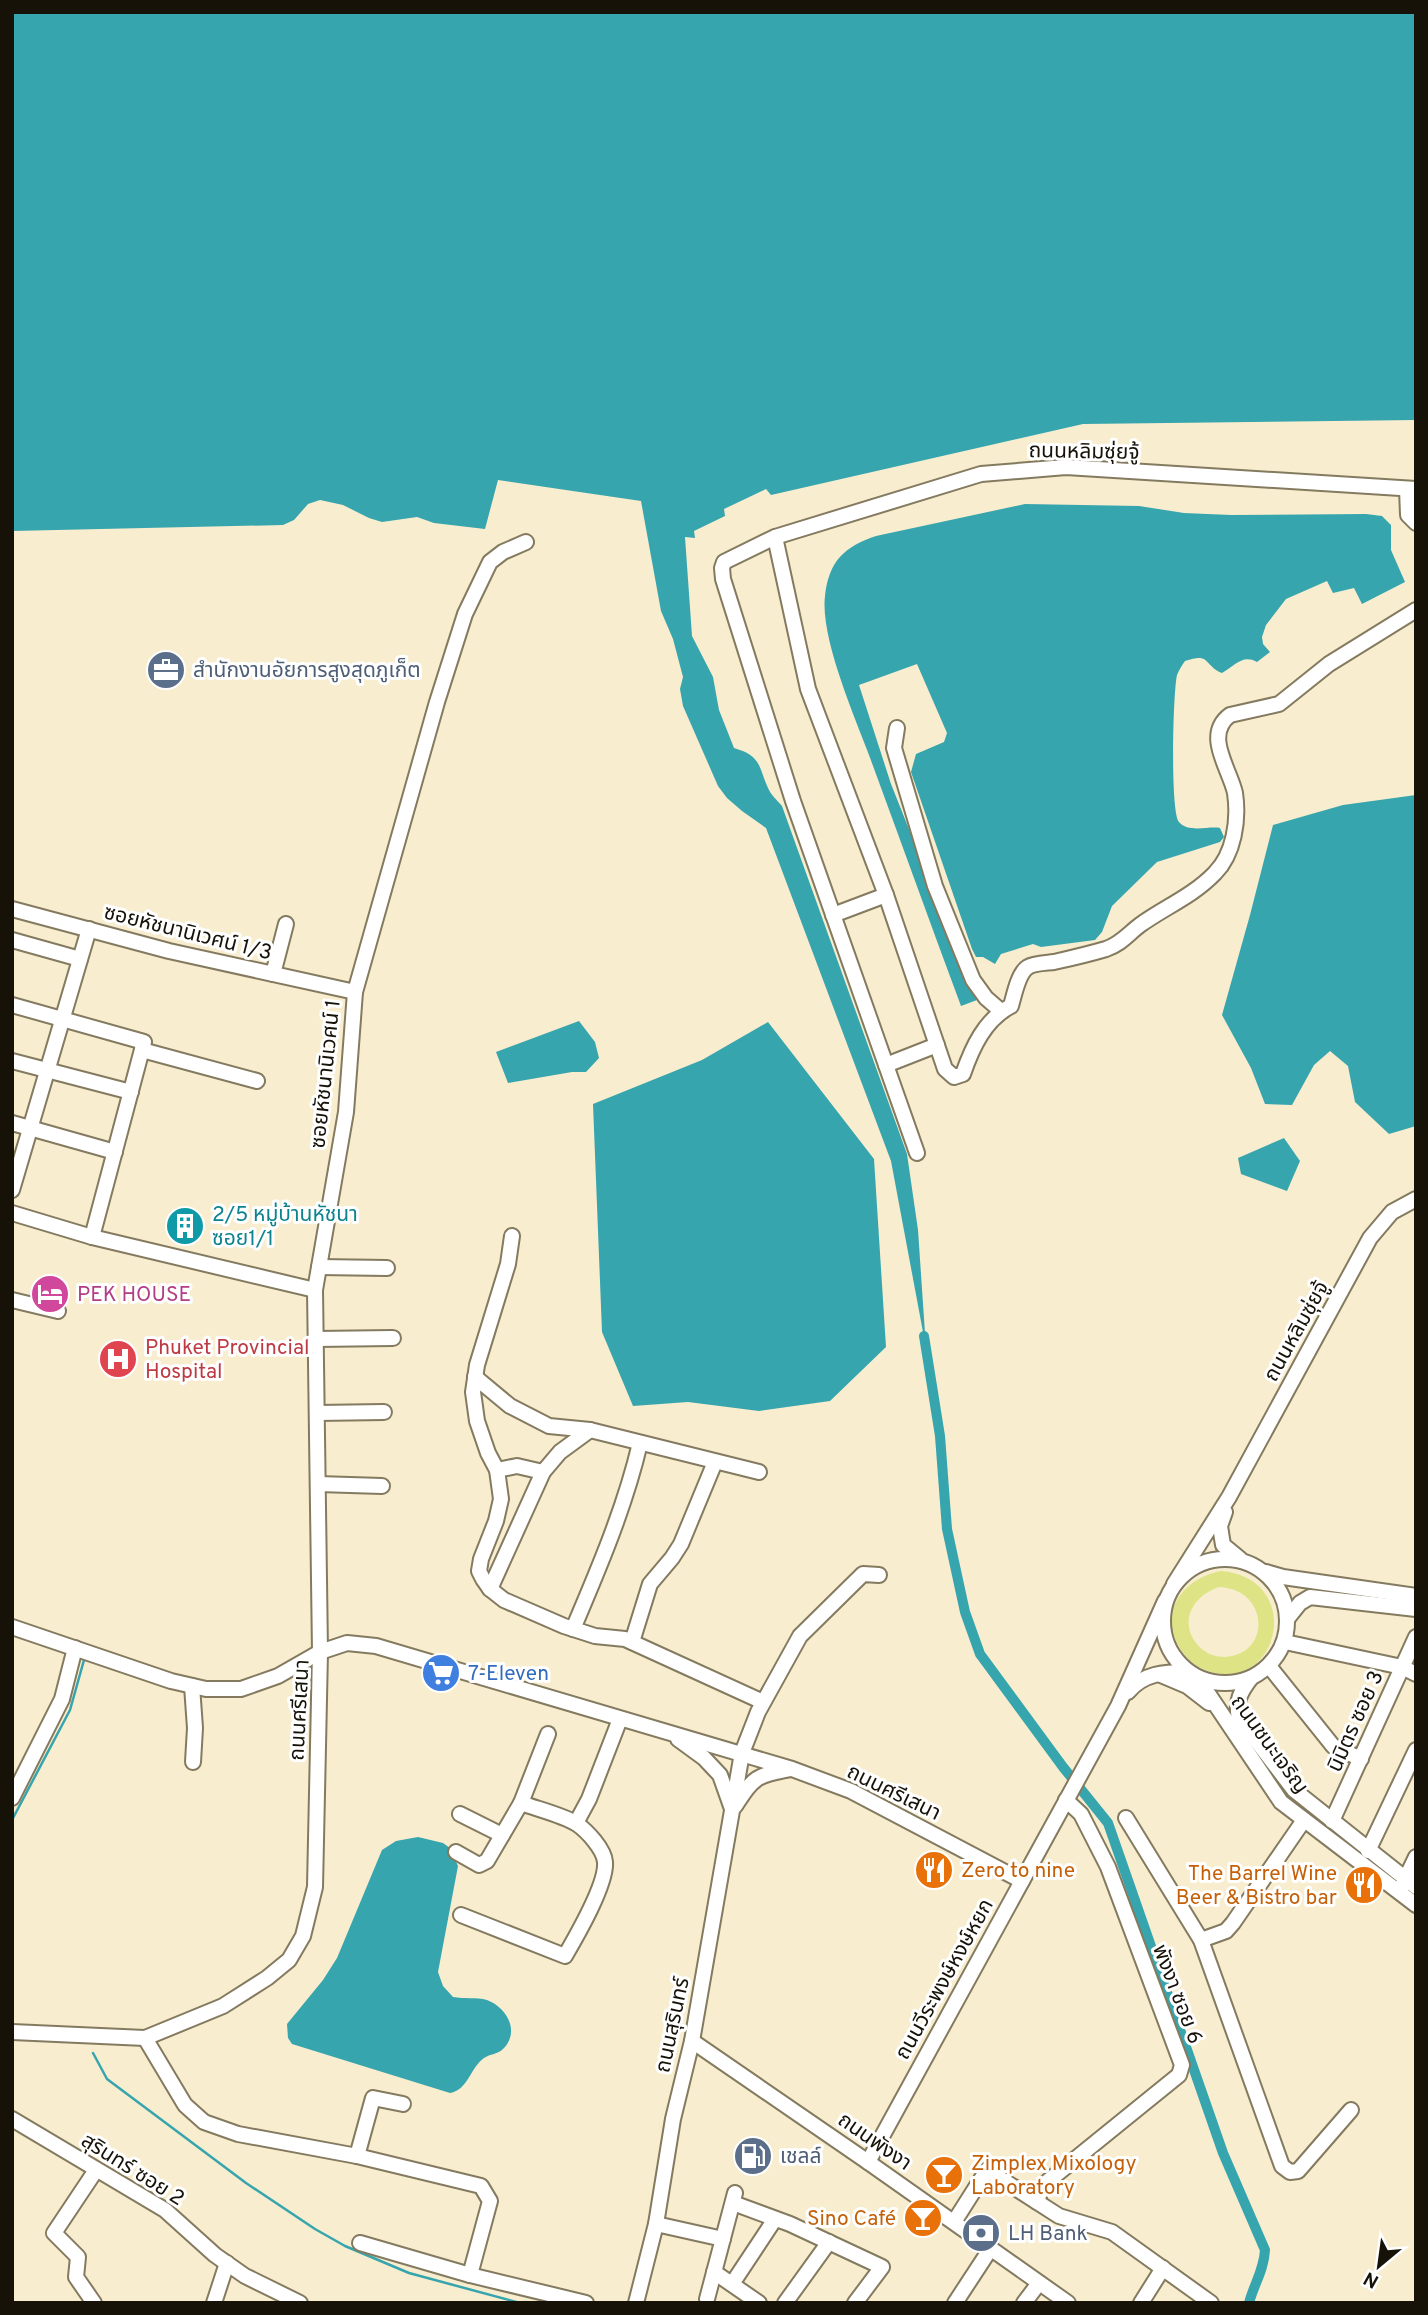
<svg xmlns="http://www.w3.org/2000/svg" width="1428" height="2315" font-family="Overpass,'Noto Sans Thai',sans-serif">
<rect width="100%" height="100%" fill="#f8edcf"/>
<path fill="#dee486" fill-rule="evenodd" d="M1221,1571C1304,1578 1281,1691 1211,1672C1194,1667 1183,1656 1176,1641C1161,1605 1188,1577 1221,1571ZM1219,1587C1269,1589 1272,1654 1225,1657C1214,1657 1204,1653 1197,1644C1178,1621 1194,1595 1219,1587Z"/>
<g fill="#36a5ae">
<path d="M12,12H1416V420L1083,424L771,495L766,489L724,509L725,516L694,531L695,538L685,537L692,636L713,677L719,710L734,748C761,756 758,765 768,788C771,795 777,800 782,806L907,1154L918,1230L926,1348L891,1161L766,828L742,811L727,798L718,786L683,706L680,689L683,677L673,639L661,611L641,501L498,480L485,529L434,523L417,517L382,522L369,518L343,505L320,500L308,504L294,520L283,525L12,531Z"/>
<path d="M1025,504L1139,506L1184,513L1231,515L1366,514L1382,516L1391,525V550L1405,582L1362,604L1354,588L1333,593L1327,581L1286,599L1266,625L1262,637L1263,644L1270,652L1257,662C1242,654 1235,666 1222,673C1203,665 1211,652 1185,661C1182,665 1179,670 1177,675C1173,692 1170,812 1179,822C1188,833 1208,826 1220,828L1224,837L1220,842L1157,862L1112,906L1102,932L1095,940L1041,947L1033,944L1001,954L995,964L983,957H976L972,949L911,772L916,754L944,742L947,733L917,664L859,685L891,784L977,1000L961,1006C930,923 900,839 869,755C854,715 820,637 825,596C829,561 844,547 876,536Z"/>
<path d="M1416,795V1126L1389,1134L1355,1102L1348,1066L1330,1051L1314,1065L1292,1105L1265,1104L1251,1068L1222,1015L1250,915L1273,825L1343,805Z"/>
<path d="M579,1021L595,1042L599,1058L586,1072H572L508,1083L496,1052Z"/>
<path d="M768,1022L874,1159L886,1347L830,1401L759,1411L688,1402L633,1406L602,1332L593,1104L702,1060Z"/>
<path d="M1284,1138L1300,1161L1287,1191L1241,1174L1238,1158Z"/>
<path d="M418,1837L443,1843L450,1848L458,1866L438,1972L443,1986L453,1997C464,1999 476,1997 487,2000C506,2007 521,2031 503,2049C498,2054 490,2054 484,2058C470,2068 468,2090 450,2093L292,2044L288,2038L287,2024L323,1980L337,1958L382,1850L396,1841Z"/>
</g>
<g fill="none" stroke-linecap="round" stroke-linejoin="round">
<g stroke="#36a5ae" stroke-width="2.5">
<path d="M12,1820L70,1710L84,1660"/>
<path d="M93,2053L107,2079L246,2183L315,2229L345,2246L409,2273L520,2303"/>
</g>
<path stroke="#36a5ae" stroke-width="10" d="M924,1336L940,1436L947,1529L965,1612L980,1654L1063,1767L1108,1823L1223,2153L1265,2250C1264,2270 1254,2284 1249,2303"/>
<defs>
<g id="minor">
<path d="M1407,489L1408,515L1416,523"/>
<path d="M775,537L808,689L886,895L945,1069L954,1077L963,1074C972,1048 985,1019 1011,1006C1014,996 1018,973 1028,967C1034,963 1047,963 1054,962C1072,958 1089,954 1106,949C1121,944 1128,934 1140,925C1165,907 1193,896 1215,873C1234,854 1239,820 1235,793C1230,769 1203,735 1230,715L1279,704L1329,664L1416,610"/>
<path d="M897,728L894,748L935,886L973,980L986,998L1001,1011"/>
<path d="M12,909L169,951L355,992"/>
<path d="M833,915L886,895"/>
<path d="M12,940L80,959"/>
<path d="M273,974L286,924"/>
<path d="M12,1005L144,1042L92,1237"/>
<path d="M142,1050L257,1081"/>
<path d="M12,1061L131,1092"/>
<path d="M886,1065L937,1045"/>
<path d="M12,1123L115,1152"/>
<path d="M917,1153L793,801L723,579L722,568L724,562L775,537L981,474L1066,467L1416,489"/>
<path d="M12,1190L89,929"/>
<path d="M12,1213L92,1237L315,1290"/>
<path d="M512,1236L508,1264L477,1365L473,1392L477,1421L488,1453L497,1470L501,1499L496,1521L481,1559L479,1571L483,1579L490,1589L504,1600L564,1626L595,1636L625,1639L763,1702"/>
<path d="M319,1267L387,1268"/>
<path d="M12,1300L58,1311"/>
<path d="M316,1339L393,1338"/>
<path d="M475,1377L510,1406L549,1426L590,1430L759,1472"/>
<path d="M317,1413L384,1412"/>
<path d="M497,1470L517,1466L543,1472"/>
<path d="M318,1484L382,1486"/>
<path d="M1225,1512L1220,1526L1223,1545L1240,1559"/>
<circle cx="1225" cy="1621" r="62"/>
<path d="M1266,1572L1283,1577L1416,1596"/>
<path d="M1174,1584L1229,1497L1370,1238L1392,1212L1416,1199"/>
<path d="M490,1589L543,1472L560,1452L590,1430"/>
<path d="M1288,1618L1300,1603L1310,1597L1416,1609"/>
<path d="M12,1627L171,1681L206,1689H241L278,1676L320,1652L347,1643L376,1646L792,1769L851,1791L1022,1881"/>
<path d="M573,1629C599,1568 625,1507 640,1443"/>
<path d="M632,1642L650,1584L672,1558L681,1544L715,1462"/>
<path d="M1285,1642L1402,1667L1416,1674"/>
<path d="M1269,1666L1333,1746L1361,1759"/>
<path d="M1161,1675L1187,1686L1209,1703"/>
<path d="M1197,1677L1281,1802L1416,1905"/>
<path d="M1251,1678C1241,1691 1235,1701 1239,1718L1294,1790L1416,1887"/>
<path d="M192,1686L195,1728L193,1762"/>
<path d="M1128,1692C1143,1673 1165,1672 1187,1672"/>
<path d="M678,1739L704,1758L720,1775L732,1809"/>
<path d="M12,1798L62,1699L75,1648"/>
<path d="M521,1803L548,1734"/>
<path d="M735,1806C755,1776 755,1776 791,1769"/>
<path d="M460,1814L502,1835"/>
<path d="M1126,1818L1201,1940L1282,2166L1290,2172L1298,2171L1351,2110"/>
<path d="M1332,1821L1416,1637"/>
<path d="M576,1823L589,1799L620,1719"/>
<path d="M1368,1851L1416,1750"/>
<path d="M456,1852L479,1865L487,1861L521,1803C537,1809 563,1815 577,1824C587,1831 604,1849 605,1862C607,1884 576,1937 565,1956L461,1915"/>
<path d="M1401,1888L1416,1857"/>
<path d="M1201,1940L1226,1931L1233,1923L1304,1820"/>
<path d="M12,2032L145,2038L223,2006L267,1978L289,1960L303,1936L315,1887L320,1652L315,1290L346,1112L355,992L437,702L465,614L490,562L503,552L526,542"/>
<path d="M145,2038L185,2105L204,2122L238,2134L357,2156L481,2186L490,2201L470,2275L586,2303"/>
<path d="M692,2041L868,2162L1068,2303"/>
<path d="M12,2119L165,2210L215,2255L245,2276L300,2303"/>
<path d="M357,2156L373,2098L403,2104"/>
<path d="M868,2162L1118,1706L1165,1601"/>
<path d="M1037,2202L1042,2186L1179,2075L1182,2065L1108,1867L1081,1814L1066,1800"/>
<path d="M733,2203L790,2224L882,2267L855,2303"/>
<path d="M954,2222L987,2170L1059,2216L1112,2232L1211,2303"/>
<path d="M656,2224L723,2239"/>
<path d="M360,2243L470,2275"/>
<path d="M714,2272L759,2303"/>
<path d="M732,2284L775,2219"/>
<path d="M707,2299L735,2193"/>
<path d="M94,2303L76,2277L78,2257L54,2233L96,2170"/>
<path d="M214,2303L227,2263"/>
<path d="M636,2303L656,2224L673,2119L692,2041L742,1753L758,1712L800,1636L863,1574L879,1575"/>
<path d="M785,2303L829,2242"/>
<path d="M955,2303L991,2248"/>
<path d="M1024,2303L1039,2283"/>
<path d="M1141,2303L1163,2268"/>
</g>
</defs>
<use href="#minor" stroke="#847a5f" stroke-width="18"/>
<use href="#minor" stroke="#fff" stroke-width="14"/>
</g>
<defs>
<symbol id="office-disc" viewBox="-11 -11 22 22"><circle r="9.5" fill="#5c6f8a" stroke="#fff"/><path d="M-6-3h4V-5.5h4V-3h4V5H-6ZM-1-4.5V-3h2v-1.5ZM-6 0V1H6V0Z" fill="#fff"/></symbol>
<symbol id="building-disc" viewBox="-11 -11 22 22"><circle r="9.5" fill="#0f9aa8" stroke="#fff"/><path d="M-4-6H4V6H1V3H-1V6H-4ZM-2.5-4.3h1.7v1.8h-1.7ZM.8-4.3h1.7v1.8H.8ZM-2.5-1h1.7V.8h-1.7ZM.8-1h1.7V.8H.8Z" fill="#fff"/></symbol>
<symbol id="hotel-disc" viewBox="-11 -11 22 22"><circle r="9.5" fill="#d1479c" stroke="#fff"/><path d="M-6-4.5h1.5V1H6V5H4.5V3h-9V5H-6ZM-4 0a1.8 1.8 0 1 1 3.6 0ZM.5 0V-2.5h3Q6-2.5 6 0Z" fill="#fff"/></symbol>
<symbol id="hospital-disc" viewBox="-11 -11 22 22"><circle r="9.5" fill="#e0444e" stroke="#fff"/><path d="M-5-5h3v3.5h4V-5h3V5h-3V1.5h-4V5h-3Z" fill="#fff"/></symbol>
<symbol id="supermarket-disc" viewBox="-11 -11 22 22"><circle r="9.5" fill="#3f7fe0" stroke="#fff"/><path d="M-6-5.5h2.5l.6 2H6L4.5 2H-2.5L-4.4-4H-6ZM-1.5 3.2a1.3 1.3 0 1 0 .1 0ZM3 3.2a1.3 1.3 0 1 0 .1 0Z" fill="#fff"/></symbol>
<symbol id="restaurant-disc" viewBox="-11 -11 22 22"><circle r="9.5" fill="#e8710a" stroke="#fff"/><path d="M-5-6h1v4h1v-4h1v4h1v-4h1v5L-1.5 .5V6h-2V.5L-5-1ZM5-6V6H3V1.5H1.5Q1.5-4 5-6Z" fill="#fff"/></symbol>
<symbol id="fuel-disc" viewBox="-11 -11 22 22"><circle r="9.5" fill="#5c6f8a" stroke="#fff"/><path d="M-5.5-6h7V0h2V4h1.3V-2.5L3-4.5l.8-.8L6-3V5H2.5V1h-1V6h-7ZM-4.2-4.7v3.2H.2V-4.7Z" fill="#fff"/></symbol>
<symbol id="bar-disc" viewBox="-11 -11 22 22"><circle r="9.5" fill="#e8710a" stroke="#fff"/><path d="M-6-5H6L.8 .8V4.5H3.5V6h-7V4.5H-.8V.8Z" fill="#fff"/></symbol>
<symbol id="bank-disc" viewBox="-11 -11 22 22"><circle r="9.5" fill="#5c6f8a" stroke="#fff"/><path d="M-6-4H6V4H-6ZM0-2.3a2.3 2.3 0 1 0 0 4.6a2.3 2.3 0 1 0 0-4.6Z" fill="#fff"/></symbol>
</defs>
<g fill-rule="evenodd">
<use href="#office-disc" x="144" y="648" width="44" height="44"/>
<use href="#building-disc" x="163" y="1204" width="44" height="44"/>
<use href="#hotel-disc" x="28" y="1272" width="44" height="44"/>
<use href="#hospital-disc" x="96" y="1337" width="44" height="44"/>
<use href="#supermarket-disc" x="419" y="1651" width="44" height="44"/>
<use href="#restaurant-disc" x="912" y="1848" width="44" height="44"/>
<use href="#restaurant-disc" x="1342" y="1863" width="44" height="44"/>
<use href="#fuel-disc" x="731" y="2134" width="44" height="44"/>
<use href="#bar-disc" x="922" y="2153" width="44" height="44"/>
<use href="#bar-disc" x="901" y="2196" width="44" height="44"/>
<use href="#bank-disc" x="959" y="2211" width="44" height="44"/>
</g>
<g text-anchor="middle" stroke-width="6" stroke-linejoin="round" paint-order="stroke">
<g font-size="21" fill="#161208" stroke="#fff">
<text transform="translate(1084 451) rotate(1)" y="7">ถนนหลิมซุ่ยจู้</text>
<text transform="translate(188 932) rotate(14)" y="7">ซอยหัชนานิเวศน์ 1/3</text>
<text transform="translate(325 1074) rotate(-84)" y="7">ซอยหัชนานิเวศน์ 1</text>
<text transform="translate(1296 1331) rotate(-61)" y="7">ถนนหลิมซุ่ยจู้</text>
<text transform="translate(299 1710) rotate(-87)" y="7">ถนนศรีเสนา</text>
<text transform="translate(1355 1721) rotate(-66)" y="7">นิมิตร ซอย 3</text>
<text transform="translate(1270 1744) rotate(54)" y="7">ถนนชนะเจริญ</text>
<text transform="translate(894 1792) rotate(26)" y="7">ถนนศรีเสนา</text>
<text transform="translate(944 1979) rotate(-61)" y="7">ถนนวีระพงษ์หงษ์หยก</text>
<text transform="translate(1178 1994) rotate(69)" y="7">พังงา ซอย 6</text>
<text transform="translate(672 2025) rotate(-78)" y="7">ถนนสุรินทร์</text>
<text transform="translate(875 2141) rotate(35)" y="7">ถนนพังงา</text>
<text transform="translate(133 2169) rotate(32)" y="7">สุรินทร์ ซอย 2</text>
</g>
<g font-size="21" fill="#4e5e75" stroke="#fff" text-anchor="start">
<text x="193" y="677">สำนักงานอัยการสูงสุดภูเก็ต</text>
<text x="780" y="2163">เชลล์</text>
<text x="1008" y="2240">LH Bank</text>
</g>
<g font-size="21" fill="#0d838f" stroke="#fff" text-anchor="start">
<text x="212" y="1221">2/5 หมู่บ้านหัชนา<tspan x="212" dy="24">ซอย1/1</tspan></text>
</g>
<g font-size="21" fill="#b23c85" stroke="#fff" text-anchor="start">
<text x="77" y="1301">PEK HOUSE</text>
</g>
<g font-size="21" fill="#be3a42" stroke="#fff" text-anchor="start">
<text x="145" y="1354">Phuket Provincial<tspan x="145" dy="24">Hospital</tspan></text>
</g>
<g font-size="21" fill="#366cbe" stroke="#fff" text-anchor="start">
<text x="468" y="1680">7-Eleven</text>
</g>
<g font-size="21" fill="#c56008" stroke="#fff" text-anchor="start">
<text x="961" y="1877">Zero to nine</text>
<text x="1337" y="1880" text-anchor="end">The Barrel Wine<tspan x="1337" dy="24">Beer &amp; Bistro bar</tspan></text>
<text x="971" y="2170">Zimplex Mixology<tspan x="971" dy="24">Laboratory</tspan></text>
<text x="896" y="2225" text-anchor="end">Sino Café</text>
</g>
</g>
<rect width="1428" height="2315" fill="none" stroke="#161208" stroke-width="28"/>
<g transform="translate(1379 2266) rotate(209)" stroke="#ffffff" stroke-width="5" paint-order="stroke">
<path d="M0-5L12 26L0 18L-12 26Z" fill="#161208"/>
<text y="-10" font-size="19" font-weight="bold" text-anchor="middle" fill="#161208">N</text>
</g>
</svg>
